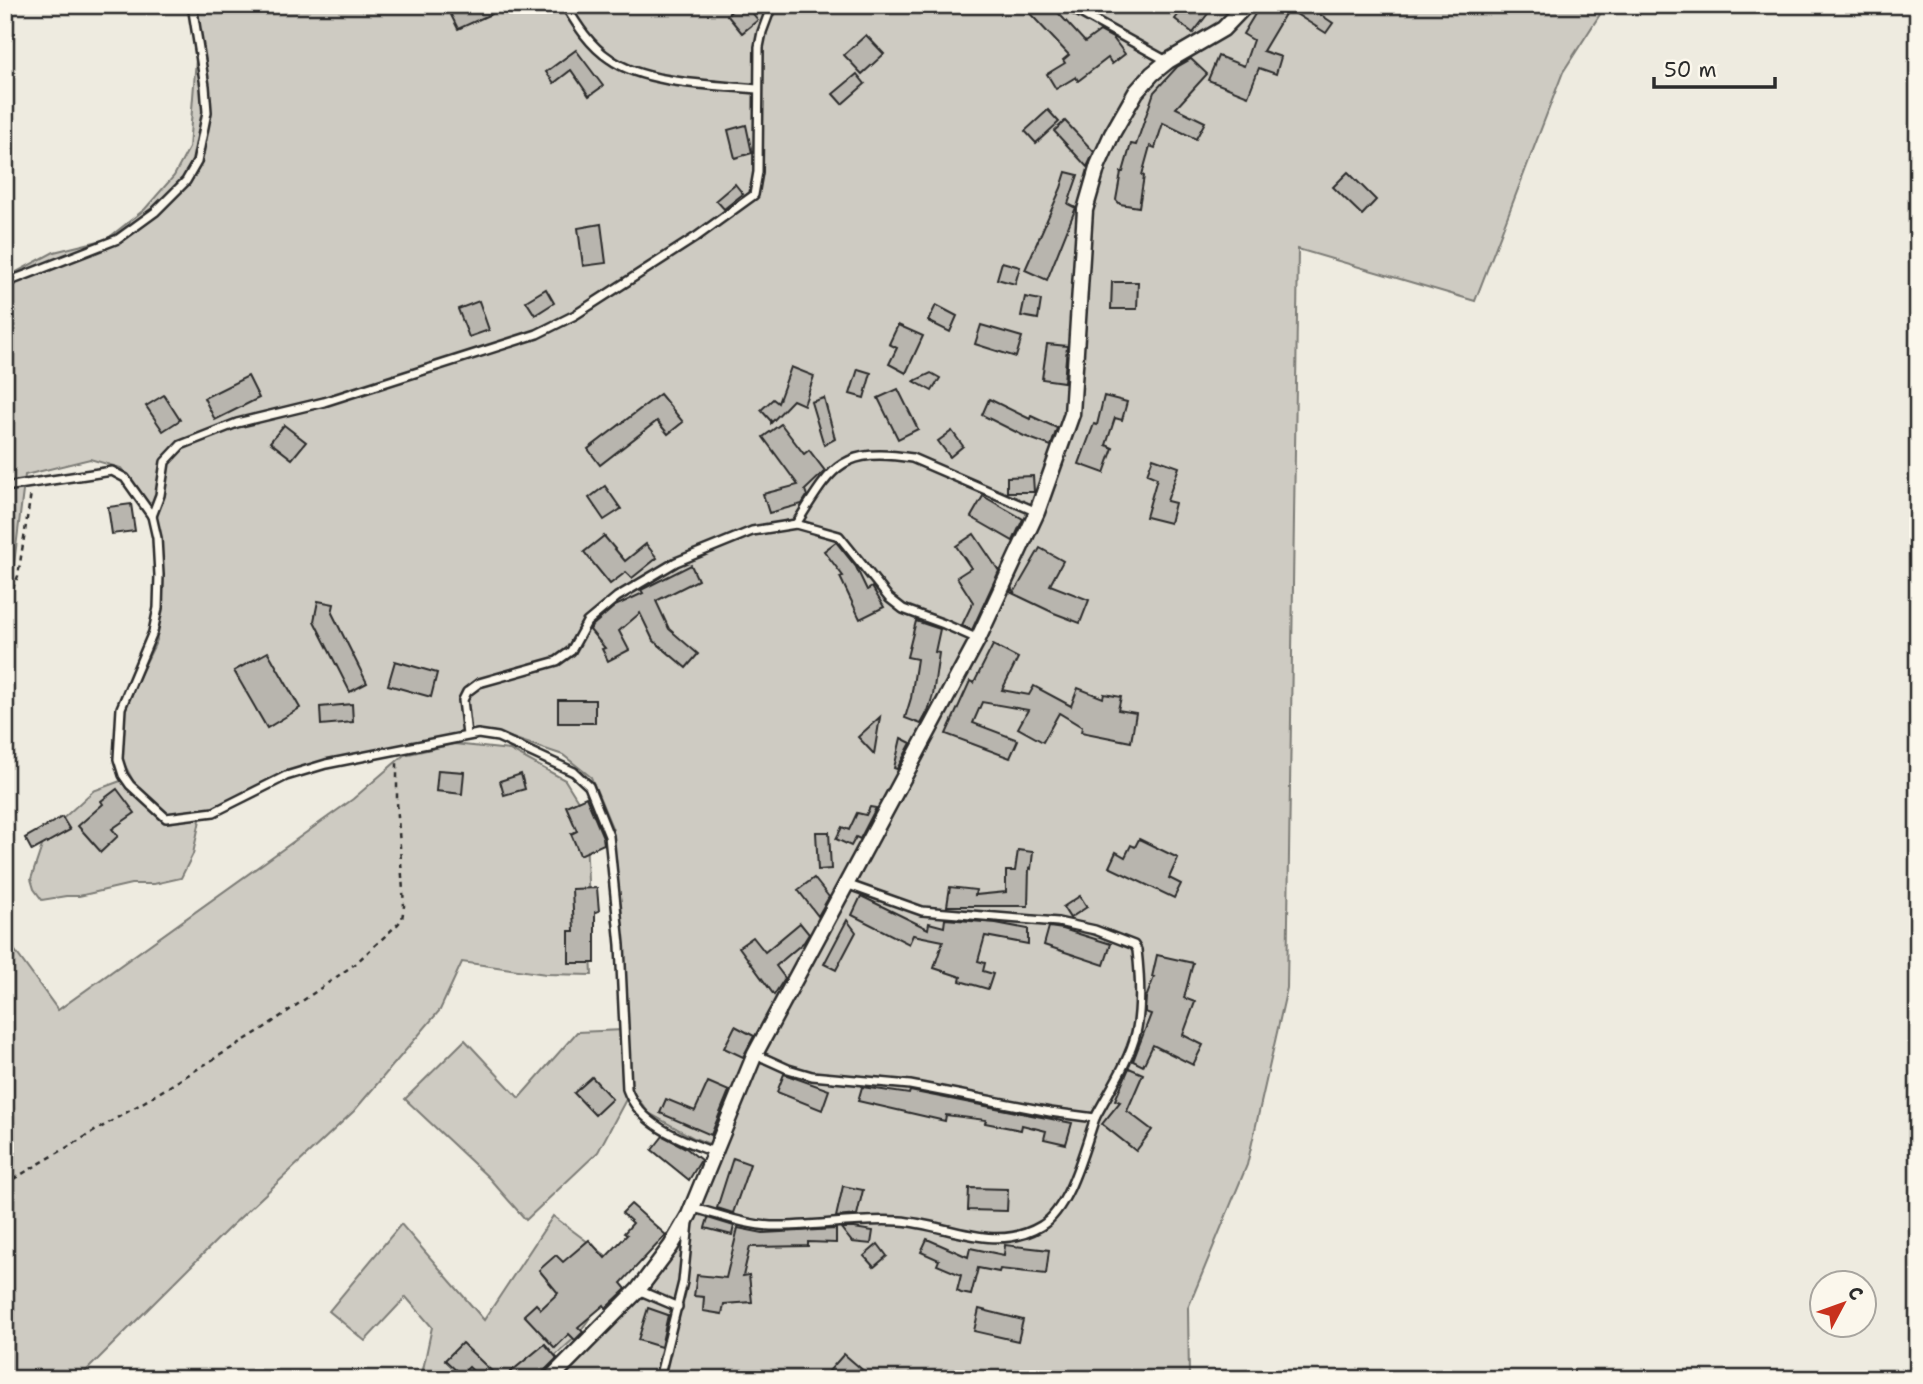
<svg xmlns="http://www.w3.org/2000/svg" width="1923" height="1384" font-family="'Shantell Sans',sans-serif">
<rect width="100%" height="100%" fill="#eeebe0"/>
<filter id="ink" filterUnits="userSpaceOnUse"><feTurbulence type="fractalNoise" baseFrequency=".0143" numOctaves="2"/><feDisplacementMap in="SourceGraphic" scale="14" xChannelSelector="R" yChannelSelector="G"/><feConvolveMatrix kernelMatrix="1 2 1 2 8 2 1 2 1" color-interpolation-filters="sRGB"/></filter>
<g filter="url(#ink)">
<g fill="#cecbc2" stroke="#7c7b76" stroke-width="2">
<path d="M192,5H1606L1563,72L1475,301L1298,249L1287,988L1247,1165L1188,1308L1189,1379H555L661,1260L720,1148L694,1138L649,1113L631,1090L598,1152L526,1220L489,1178L405,1099L465,1040L519,1098L577,1032L623,1030L613,830L591,777L563,755L492,731L434,738L366,754L290,777L201,815L193,854L181,878L154,884H131L79,896H66L42,900L34,889L31,879L46,834L93,791L126,779L139,792L121,758L123,709L157,640L155,542L149,506L121,468L90,459L25,475L12,580L5,587V278L54,252L107,239L145,209L174,176L189,148L197,46Z"/>
<path d="M454,744L510,750L565,780L585,812L592,975L546,974L462,962L440,1010L354,1111L228,1229L78,1379H5V937L58,1010L353,799L404,755Z"/>
<path d="M553,1216L624,1269L577,1336L529,1379H421L432,1327L406,1297L365,1341L329,1311L401,1224L484,1320Z"/>
</g>
<g fill="#b8b5ae" stroke="#2b2b2b" stroke-width="2">
<path d="M467,5H511L458,29L450,13Z"/>
<path d="M738,5H746L758,20L742,33L727,15Z"/>
<path d="M1022,5H1051L1085,42L1100,31L1113,38L1125,54L1112,64L1108,58L1078,81L1076,77L1056,89L1047,74L1065,63L1063,60L1069,55Z"/>
<path d="M1186,5H1203L1210,11L1193,33L1175,19Z"/>
<path d="M1263,5H1306L1333,23L1326,33L1288,9L1263,51L1281,57L1276,74L1259,68L1248,96L1208,80L1218,56L1244,66L1253,40L1243,34L1258,9L1260,10Z"/>
<path d="M866,35L884,54L862,74L844,55Z"/>
<path d="M576,50L603,86L589,96L571,70L554,83L546,72Z"/>
<path d="M1191,59L1207,74L1176,108L1205,122L1196,139L1163,123L1155,148L1150,146L1142,175L1144,176L1139,207L1120,204L1116,200L1121,172H1123L1131,144L1136,145L1154,92L1177,67Z"/>
<path d="M857,74L865,84L842,104L833,94Z"/>
<path d="M1048,110L1059,122L1036,143L1025,131Z"/>
<path d="M1065,121L1094,152L1087,167L1054,131Z"/>
<path d="M746,125L752,153L735,158L728,130Z"/>
<path d="M1066,172L1078,175L1068,204L1076,208L1075,210L1047,280L1025,270L1061,188Z"/>
<path d="M1348,172L1376,200L1362,215L1333,187Z"/>
<path d="M735,184L743,194L724,209L716,200Z"/>
<path d="M601,224L606,263L583,266L578,228Z"/>
<path d="M1002,262L1020,267L1015,284L997,279Z"/>
<path d="M1112,282H1138L1137,309H1111Z"/>
<path d="M546,289L554,303L535,315L526,301Z"/>
<path d="M1025,297L1041,300L1038,319L1021,316Z"/>
<path d="M479,301L489,330L469,337L458,309Z"/>
<path d="M936,305L957,316L950,332L928,321Z"/>
<path d="M898,325L923,336L906,373L889,364L897,348L889,344Z"/>
<path d="M981,325L1022,337L1016,357L975,344Z"/>
<path d="M1047,344L1067,346L1064,382L1042,379Z"/>
<path d="M791,367L814,376L804,405L793,400L771,423V421L761,410L773,399L778,403Z"/>
<path d="M858,369L871,373L864,398L850,394Z"/>
<path d="M931,373L940,378L932,391L914,381Z"/>
<path d="M248,376L259,398L215,420L204,398Z"/>
<path d="M898,389L918,429L898,439L878,398Z"/>
<path d="M660,394L683,422L668,434L657,421L600,465L588,449Z"/>
<path d="M164,395L180,420L163,431L146,406Z"/>
<path d="M1104,396L1127,402L1122,420L1115,418L1106,445L1113,448L1104,473L1079,464L1094,424L1097,425Z"/>
<path d="M824,398L835,439L824,445L811,402Z"/>
<path d="M989,399L1030,419L1031,416L1057,428L1051,446L1024,436L982,415Z"/>
<path d="M781,424L804,454L809,450L825,471L805,490L807,496L802,504L769,513L763,494L798,485L763,437Z"/>
<path d="M284,425L306,442L292,459L270,442Z"/>
<path d="M952,431L963,446L950,457L938,441Z"/>
<path d="M1153,458L1179,467L1167,501L1175,503L1170,523L1146,517L1157,478L1147,474Z"/>
<path d="M1033,476L1034,492H1007V477Z"/>
<path d="M605,486L621,509L604,520L589,498Z"/>
<path d="M983,496L1023,519L1013,541L971,517Z"/>
<path d="M131,504L135,531L112,534L108,507Z"/>
<path d="M974,534L999,571L972,630L962,625L973,602L957,577L971,568L956,546Z"/>
<path d="M604,536L625,561L646,544L657,558L632,578L626,572L610,584L584,552Z"/>
<path d="M836,542L856,567L867,590L872,587L884,607L860,619L840,577L843,576L824,551Z"/>
<path d="M1040,548L1063,561L1050,585L1089,600L1080,623L1054,613L1010,592L1012,589L1014,593Z"/>
<path d="M691,565L698,580L656,601L669,629L698,654L686,668L653,640L640,613L619,631L629,650L608,661L602,649L605,648L590,630L592,626L615,606L643,593L641,590Z"/>
<path d="M318,601L334,604L332,613L367,683L350,692L314,621Z"/>
<path d="M916,621L940,629L935,652L939,653L933,695L928,711L921,724L905,718L911,698L917,659L907,657Z"/>
<path d="M993,645L1018,658L1002,690L1029,695L1034,686L1071,706L1078,688L1103,698L1104,694L1121,697L1118,710L1136,713L1131,742L1081,732L1082,727L1059,713L1043,742L1018,728L1028,710L982,702L973,723L1018,740L1010,758L946,734L970,681L974,683Z"/>
<path d="M268,652L300,708L267,728L234,671Z"/>
<path d="M395,661L437,673L431,697L388,685Z"/>
<rect x="558" y="700" width="37" height="23"/>
<path d="M352,704L353,722L321,725L320,707Z"/>
<path d="M880,717L874,754L858,737Z"/>
<path d="M901,738L911,743L897,769L894,768Z"/>
<path d="M438,770L464,772L462,794L436,791Z"/>
<path d="M521,774L525,789L504,795L500,781Z"/>
<path d="M117,789L135,813L112,829L118,836L101,852L78,826L103,804L101,801Z"/>
<path d="M586,797L603,837L604,844L580,855L571,834L577,831L566,806Z"/>
<path d="M870,807L876,808L860,839L856,837L851,846L836,839L842,827L849,830L857,813L866,815Z"/>
<path d="M62,817L70,830L32,851L25,838Z"/>
<path d="M816,832H829L831,869L818,870Z"/>
<path d="M1139,839L1178,858L1169,878L1181,884L1174,898L1109,867L1116,852L1125,857L1131,845L1135,847Z"/>
<path d="M1018,850L1033,852L1031,869L1029,868L1028,906H947L950,887L976,890L975,895L1006,892V871H1015Z"/>
<path d="M814,878L829,897L818,916L798,890Z"/>
<path d="M597,888L599,911L595,912V963H569V931H574L572,889Z"/>
<path d="M861,896L928,929L929,923L944,927L945,919L996,923L1028,929V944L985,936L978,961L985,963L983,971L993,974L988,989L960,981L961,977L934,968L943,941L913,935L909,944L852,915Z"/>
<path d="M1080,896L1087,907L1070,918L1063,907Z"/>
<path d="M847,920L856,932L836,970L824,964Z"/>
<path d="M800,923L809,934L804,942L776,966L785,978L774,995L739,947L753,937L765,952Z"/>
<path d="M1049,927L1063,929L1111,944L1104,965L1044,945Z"/>
<path d="M1157,955L1193,963L1184,998L1195,1002L1183,1035L1203,1045L1193,1065L1153,1045L1143,1066L1133,1061L1151,1014L1145,1012L1146,998L1154,977H1152Z"/>
<path d="M735,1026L754,1036L743,1057L724,1048Z"/>
<path d="M1129,1068L1143,1074L1127,1111L1152,1130L1136,1151L1102,1124L1120,1102L1115,1100Z"/>
<path d="M784,1074L829,1090L822,1110L777,1092Z"/>
<path d="M592,1077L612,1099L595,1115L574,1093Z"/>
<path d="M708,1082L729,1091L711,1135L660,1113L666,1099L695,1111Z"/>
<path d="M862,1087L909,1094L910,1091L1072,1123L1066,1144L1044,1139L1046,1131L1022,1125L1021,1130L985,1123L986,1120L946,1115L945,1121L858,1101Z"/>
<path d="M663,1136L686,1148L701,1160L689,1180L652,1150Z"/>
<path d="M733,1158L750,1164L733,1213L717,1208Z"/>
<path d="M843,1186L863,1190L857,1215L836,1217Z"/>
<path d="M969,1188L1008,1189L1007,1211L968,1210Z"/>
<path d="M631,1204L666,1235L621,1283L626,1289L606,1308L604,1305L578,1327L583,1332L575,1340L569,1334L555,1348L524,1315L536,1304L541,1309L558,1293L539,1270L556,1255L563,1262L589,1240L605,1258L627,1235L624,1233L633,1223L622,1213Z"/>
<path d="M708,1218L734,1226L732,1235L705,1228Z"/>
<path d="M738,1228L763,1233L836,1229V1243L808,1242V1246L750,1247L743,1276L749,1275L752,1302L724,1304L722,1314L703,1311L704,1297L694,1296L697,1275L726,1278Z"/>
<path d="M841,1228H854L873,1231L871,1244L852,1242Z"/>
<path d="M927,1239L968,1257L970,1248L1004,1255L1005,1245L1049,1250L1046,1274L1000,1269L999,1272L978,1268L971,1295L961,1293L957,1291L961,1275L937,1265L939,1260L921,1252Z"/>
<path d="M878,1244L887,1256L874,1267L864,1256Z"/>
<path d="M648,1308L668,1315L661,1347L638,1340Z"/>
<path d="M979,1309L1023,1320L1018,1341L974,1331Z"/>
<path d="M462,1343L500,1379H481L469,1367L461,1375L445,1360Z"/>
<path d="M545,1344L557,1358L536,1379H502Z"/>
<path d="M844,1354L873,1379H839L829,1371Z"/>
</g>
<g fill="none" stroke-linecap="round" stroke-linejoin="round">
<defs>
<g id="lane">
<path d="M565,5C577,25 590,46 610,59C644,84 716,85 758,89"/>
<path d="M1066,5L1167,61"/>
<path d="M5,283L118,239L155,212L186,181L197,162L207,112L205,86L192,5"/>
<path d="M5,487L112,471L125,478L152,516L157,538L159,575L158,608L153,632L121,708L118,759L123,775L130,785L166,818L214,812L286,776L326,764L478,734L498,737L574,772L589,786L609,836L620,945L627,1089C640,1126 682,1140 716,1153"/>
<path d="M152,516L160,495L165,462L181,445L237,423L324,402L537,334L575,315L696,237L754,195L758,172L759,47L762,32L772,5"/>
<path d="M796,524C831,469 840,446 912,458L1037,512"/>
<path d="M467,735L463,700L467,692L479,683L557,661L571,651L587,622L617,597L676,562L752,531L796,524L839,536L889,598L903,609L944,624L978,639"/>
<path d="M755,1054L788,1069L812,1076L910,1085L1050,1112L1095,1118C1109,1091 1129,1062 1136,1033C1142,1007 1140,977 1137,950L1134,945L1095,930L1058,922L922,911L846,884"/>
<path d="M693,1208C718,1214 745,1225 771,1226C814,1227 857,1218 900,1221C946,1224 995,1254 1041,1226C1070,1208 1084,1149 1095,1118"/>
<path d="M638,1290L678,1307"/>
<path d="M659,1379L683,1282L689,1222"/>
</g>
<path id="street" d="M550,1379L638,1290L671,1246L689,1215L755,1054L978,639L1037,512L1072,414L1085,210L1098,165L1112,134L1136,92L1152,74L1168,61L1223,29L1246,5"/>
</defs>
<use href="#lane" stroke="#2b2b2b" stroke-width="12"/>
<use href="#street" stroke="#2b2b2b" stroke-width="19"/>
<g stroke="#2b2b2b" stroke-width="2.5" stroke-dasharray="5 5" stroke-linecap="butt">
<path d="M5,596L13,588L18,576L31,493"/>
<path d="M5,1184L144,1102L264,1028L355,964L398,924L402,919L404,906L397,802V760"/>
</g>
<use href="#lane" stroke="#fbf7ec" stroke-width="7"/>
<use href="#street" stroke="#fbf7ec" stroke-width="14"/>
</g>
</g>
<rect width="1923" height="1384" fill="none" stroke="#fbf7ec" stroke-width="28"/>
<rect x="14" y="14" width="1895" height="1356" fill="none" stroke="#2b2b2b" stroke-width="2.5" filter="url(#ink)"/>
<g transform="translate(1843 1304) rotate(49)"><circle r="33" fill="#fbf7ec" stroke="#a8a59f" stroke-width="2"/>
<path d="M0-5L12 26L0 18L-12 26Z" fill="#c8321e"/>
<text y="-10" font-size="19" font-weight="bold" text-anchor="middle" fill="#2b2b2b">С</text>
</g>
<path d="M1654 77v10h121v-10" fill="none" stroke="#2b2b2b" stroke-width="3.5"/>
<text x="1664" y="77" font-size="21" fill="#2b2b2b" stroke="#fbf7ec" stroke-width="5" paint-order="stroke">50 m</text>
</svg>
